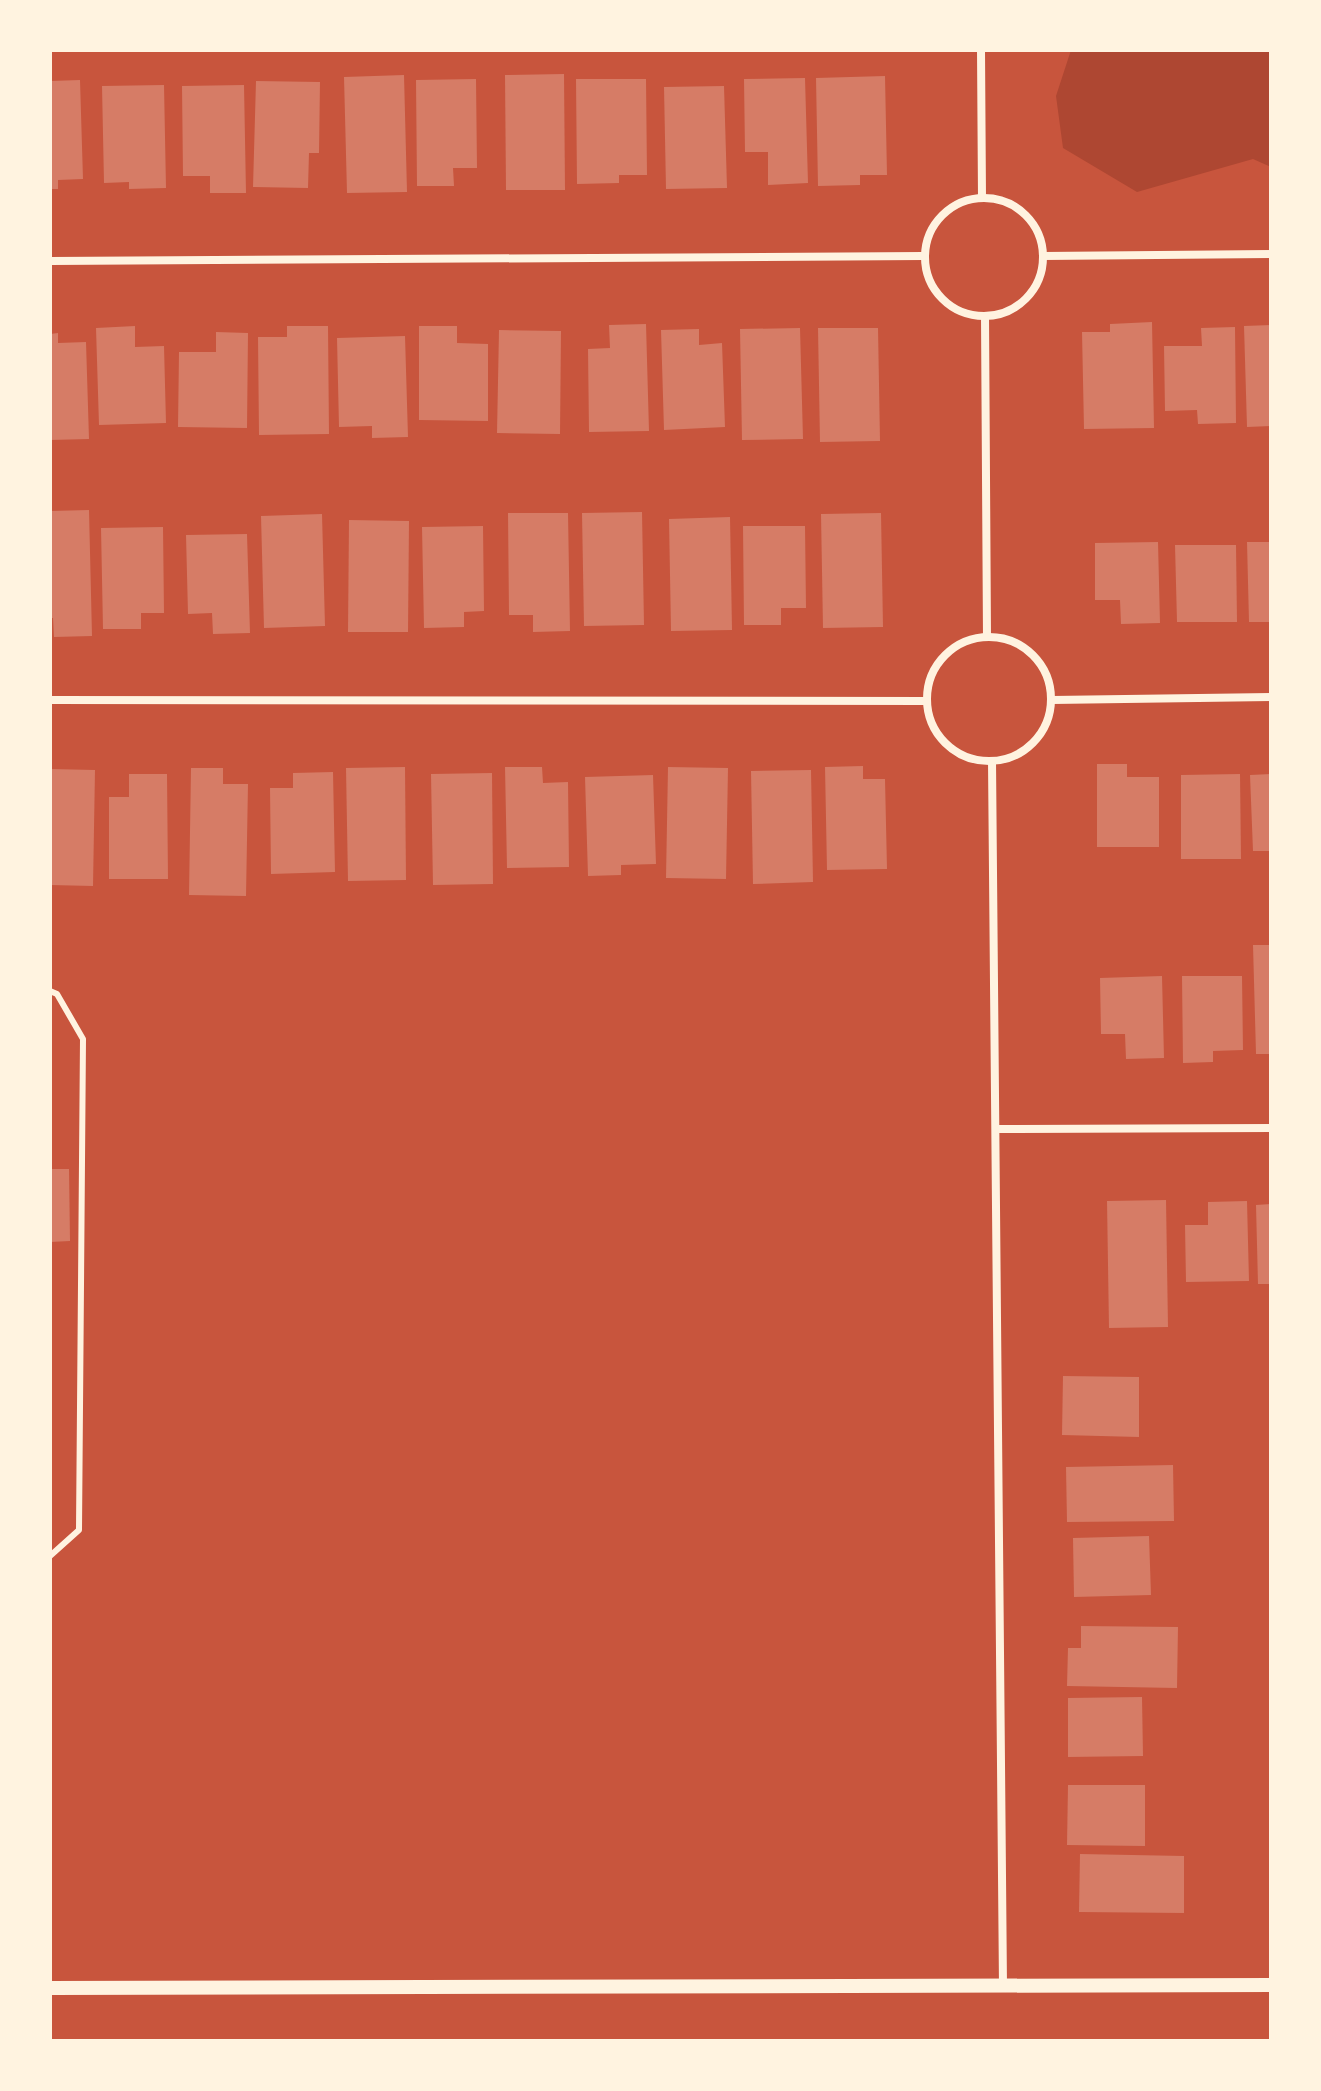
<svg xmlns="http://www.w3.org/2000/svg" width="1321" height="2091" font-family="Lato,sans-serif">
<rect width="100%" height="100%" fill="#c8553d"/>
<path fill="#ae4732" d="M1071,50H1271V167L1253,159L1137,192L1063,148L1056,96Z"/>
<g fill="#d67c66">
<path d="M564,74L565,190H506L505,75Z"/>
<path d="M404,75L407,192L347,193L344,77Z"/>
<path d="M885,76L887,175H860V185L818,186L816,78Z"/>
<path d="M805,78L808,183L768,185V152H745L744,79Z"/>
<path d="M476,79L477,168H453L454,186H417L416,80Z"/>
<path d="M576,79H646L647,175H619V183L577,184Z"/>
<path d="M80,80L83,179L58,180V189H50V81Z"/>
<path d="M256,81L320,82L319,153H309L308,188L253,187Z"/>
<path d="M164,85L166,188L129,189V182L104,183L102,86Z"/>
<path d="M244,85L246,193H210V176H183L182,86Z"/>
<path d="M724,86L727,188L666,189L664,87Z"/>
<path d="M1152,322L1154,428L1084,429L1082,332H1110V324Z"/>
<path d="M646,324L649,431L589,432L588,349L610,348L609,325Z"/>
<path d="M1271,325V426L1247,427L1244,326Z"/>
<path d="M135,326V347L164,346L166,423L99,425L96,328Z"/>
<path d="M287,326H328L329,434L259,435L258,337H287Z"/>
<path d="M419,326H457V343L488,344V421L419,420Z"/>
<path d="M1235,327L1236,423L1198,424L1197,410L1165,411L1164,346H1202L1201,328Z"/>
<path d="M800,328L803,439L742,440L740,329Z"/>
<path d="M818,328H878L880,441L820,442Z"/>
<path d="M699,329V345L722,343L725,427L664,430L661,330Z"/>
<path d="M499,330L561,331L560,434L497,433Z"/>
<path d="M216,332L248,333L247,428L178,427L179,352H216Z"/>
<path d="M58,333V343L86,342L89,439L50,440V334Z"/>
<path d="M405,336L408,437L372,438V426L339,427L337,338Z"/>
<path d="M89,510L92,636L54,637L53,618H50V511Z"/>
<path d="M642,512L644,625L584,626L582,513Z"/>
<path d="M508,513H568L570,631L533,632V615H509Z"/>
<path d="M881,513L883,627L823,628L821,514Z"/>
<path d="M322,514L325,626L264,628L261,516Z"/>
<path d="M730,517L732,630L671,631L669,519Z"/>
<path d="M349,520L409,521L408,632H348Z"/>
<path d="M483,526L484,611L464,612V627L424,628L422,527Z"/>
<path d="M743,526H805L806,608H781V625H744Z"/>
<path d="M163,527L164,613H141V629H103L101,528Z"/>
<path d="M247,534L250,633L213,634L212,613L188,614L186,535Z"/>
<path d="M1158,542L1160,623L1121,624L1120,600H1095V543Z"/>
<path d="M1247,542H1271V622H1249Z"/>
<path d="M1175,545H1236L1237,622H1177Z"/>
<path d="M1097,764H1127V777H1159V847H1097Z"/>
<path d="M863,766V779H885L887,869L827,870L825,767Z"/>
<path d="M405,767L406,880L348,881L346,768Z"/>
<path d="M505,767H542L543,783L568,782L569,867L507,868Z"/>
<path d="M668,767L728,768L726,879L666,878Z"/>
<path d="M191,768H223V784H248L246,896L189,895Z"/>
<path d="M50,769L95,770L93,886L50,885Z"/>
<path d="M811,770L813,882L753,884L751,771Z"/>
<path d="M333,772L335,872L271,874L270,788H293V773Z"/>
<path d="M492,773L493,884L433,885L431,774Z"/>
<path d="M129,774H167L168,879H109V797H129Z"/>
<path d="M1240,774L1241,859H1181V775Z"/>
<path d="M1271,774V851H1253L1250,775Z"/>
<path d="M653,775L656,864L621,865V875L588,876L585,777Z"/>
<path d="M1253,945H1271V1054H1256Z"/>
<path d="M1162,976L1164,1058L1126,1059L1125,1034H1101L1100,978Z"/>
<path d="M1182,976H1242L1243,1050L1213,1051V1062L1183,1063Z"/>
<path d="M50,1169H69L70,1241L50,1242Z"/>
<path d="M1166,1200L1168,1327L1109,1328L1107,1201Z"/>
<path d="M1247,1201L1249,1281L1186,1282L1185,1225H1208V1202Z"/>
<path d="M1271,1204V1284H1258L1256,1205Z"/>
<path d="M1063,1376L1139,1377V1437L1062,1435Z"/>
<path d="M1173,1465L1174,1521L1067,1522L1066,1467Z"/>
<path d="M1149,1536L1151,1595L1074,1597L1073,1538Z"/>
<path d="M1081,1626L1178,1627L1177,1688L1067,1686L1068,1648H1081Z"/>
<path d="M1142,1697L1143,1756L1068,1757V1698Z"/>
<path d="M1068,1785H1145V1846L1067,1845Z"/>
<path d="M1080,1854L1184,1856V1913L1079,1912Z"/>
</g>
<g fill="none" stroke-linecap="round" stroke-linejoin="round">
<path stroke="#fff3e0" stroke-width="6" d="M50,991L57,994L83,1039L79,1530L50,1556"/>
<g stroke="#fff3e0" stroke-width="8">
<path d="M981,50L982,198"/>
<circle cx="984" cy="257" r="59"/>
<path d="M1043,256L1271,254"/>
<path d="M50,261L924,256"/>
<path d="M985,316L987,637"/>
<circle cx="989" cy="699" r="62"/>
<path d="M50,700L926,701"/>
<path d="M1052,700L1271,697"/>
<path d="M992,761L1003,1987"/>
<path d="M996,1129L1271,1128"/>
</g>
<path stroke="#fff3e0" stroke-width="14" d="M50,1988L1271,1985"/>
</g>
<rect width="1321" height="2091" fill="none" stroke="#fff3e0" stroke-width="104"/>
</svg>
